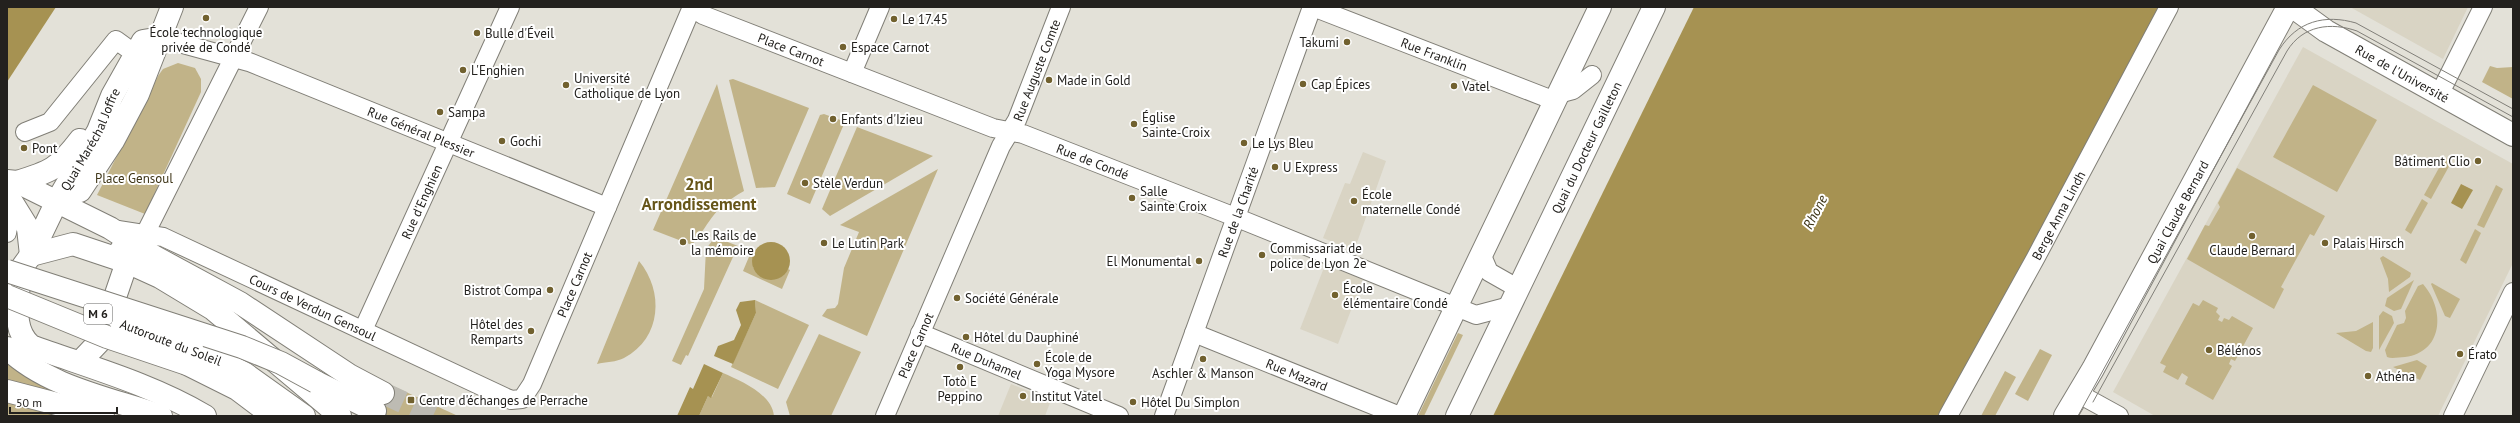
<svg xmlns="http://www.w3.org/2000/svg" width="2520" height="423" font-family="'PT Sans',sans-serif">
<rect width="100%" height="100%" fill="#e3e1d8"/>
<g fill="#d9d4c4">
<path d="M2350,7H2468L2443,59Z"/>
<path d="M2303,47L2513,164V263L2438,416H2155L2113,392Z"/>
<path d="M1363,152L1386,161L1354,251L1323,238L1345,183L1350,184Z"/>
<path d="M1325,265L1363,279L1338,344L1300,329Z"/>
<path d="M1011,384L1051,400L1045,416H998Z"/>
</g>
<g fill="#c1b388">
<path d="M178,63L195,68L201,79V92L145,214L97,195L158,76L163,69Z"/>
<path d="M2490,66L2497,68L2513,67V99L2482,82Z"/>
<path d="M733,79L809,108L775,187L756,188L729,80Z"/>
<path d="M717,84L744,191C712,209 713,219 692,245L653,230Z"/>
<path d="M2313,85L2377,120L2337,192L2273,157Z"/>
<path d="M824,114L843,121L844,124L810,204L787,194L820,115Z"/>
<path d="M857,127L933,156L830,216L822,209Z"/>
<path d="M2445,157L2452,161L2431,199L2424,195Z"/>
<path d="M2237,168L2325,216L2314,236L2310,234L2281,287L2284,289L2274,309L2187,259L2205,225L2209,226L2220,207L2218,203Z"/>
<path d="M938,169L867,336L822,316L827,309L835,308L838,304L844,268L859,232L840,225Z"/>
<path d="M2496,185L2503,189L2484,228L2477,225Z"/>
<path d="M2422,199L2428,203L2411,234L2405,230Z"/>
<path d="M2475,229L2481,233L2466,264L2460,260Z"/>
<path d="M715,237L738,246L688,356L686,355L681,365L672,361L704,289L706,249Z"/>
<path d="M751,252L754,254L753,268L775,279L782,276L788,269L790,270L782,289L743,271Z"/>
<path d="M2383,256L2411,273L2410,277L2389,292L2388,279L2380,258Z"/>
<path d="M639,261C664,291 662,338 624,358C617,362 605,362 597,364Z"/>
<path d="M2414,280L2401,309L2394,311L2385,306L2387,298Z"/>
<path d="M2432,283L2460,299L2450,318L2445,316L2431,284Z"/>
<path d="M2423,284C2445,309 2444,352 2405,357C2399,357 2392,359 2387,357L2385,350L2397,325L2404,323L2406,318L2405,311L2418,286Z"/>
<path d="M755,300L809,325L778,389L731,367L756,313Z"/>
<path d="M2203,300L2218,308L2216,312L2220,316L2218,320L2222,322L2224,318L2229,320L2232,316L2253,328L2235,361L2231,359L2229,364L2232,366L2213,400L2185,384L2188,377L2182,373L2178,380L2163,372L2166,366L2160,363L2193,303L2199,306Z"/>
<path d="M2383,311L2392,316L2394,323L2379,350V316Z"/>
<path d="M2373,322V348L2371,352L2366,351L2336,333L2356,331Z"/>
<path d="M1458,333L1463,335L1424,416H1418Z"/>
<path d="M819,334L861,352L831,416H790L786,402Z"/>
<path d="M2040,349L2052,355L2028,401L2015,394Z"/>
<path d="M2417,360L2427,366L2420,380L2393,367Z"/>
<path d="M7,362L69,396L7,383Z"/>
<path d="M2005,371L2016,377L1995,416H1981Z"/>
<path d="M723,373C741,381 772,394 774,416H699L708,396L712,397Z"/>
<path d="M393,386L458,416H379Z"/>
<path d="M7,399L80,416H11L7,414Z"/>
</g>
<g fill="#a69252">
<path d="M7,7H56L7,82Z"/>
<path d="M1694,7H2164L1941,416H1493Z"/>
<path d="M2461,184L2473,190L2462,209L2451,203Z"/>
<circle cx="771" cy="261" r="19"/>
<path d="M755,300L756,313L733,364L714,356L718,346L734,340L741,325L736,310L740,302Z"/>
<path d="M704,364L723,373L711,398L708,396L699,416H677L690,387L693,389Z"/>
</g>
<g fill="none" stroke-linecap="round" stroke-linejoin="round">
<path stroke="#bdbbb3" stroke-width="22" stroke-dasharray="22 11" stroke-linecap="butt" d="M383,393L433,416"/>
<defs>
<g id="minor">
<path id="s1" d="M691,7L703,15L993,128L1023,134L1230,215L1476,315L1510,306"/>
<path id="s2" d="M1313,7L1555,101"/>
<path id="s3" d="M161,38L249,62L607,207"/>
<path d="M852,73L880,7"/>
<path d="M2440,93L2483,7"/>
<path d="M1558,94L1573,90L1592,75"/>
<path d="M25,132L50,122L116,40L127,48"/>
<path id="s4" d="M118,230L163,237L511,400L522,399L532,384L692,7"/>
<path d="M7,233L12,202"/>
<path d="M139,246L259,7"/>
<path d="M1482,256L1489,272L1519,289"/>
<path id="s5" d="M363,330L510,7"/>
<path id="s6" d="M920,333L1119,416"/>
<path id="s7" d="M1194,333L1400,416"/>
<path d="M2079,394L2119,416"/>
<path id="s8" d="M885,416L1001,146L1017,120L1061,7"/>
<path id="s9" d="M1164,416L1312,7"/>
<path id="s10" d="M1948,416L2035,259L2169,7"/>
<path d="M2453,416L2513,292"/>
</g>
<g id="major">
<path id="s11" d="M2293,7L2326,31L2513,135"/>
<path d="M7,181L17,182L110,228L155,257L240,303L349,375L383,393"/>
<path d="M17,182C50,172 58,169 80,140"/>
<path d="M80,191L113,141L138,94L172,7"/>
<path d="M7,194L28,228L31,255"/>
<path d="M31,255L73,244L127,262L160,277L213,309L340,416"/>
<path d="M19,282C18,304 12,330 31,346C89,367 151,384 205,416"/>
<path id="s12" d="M7,288L31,255L57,201L98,131L112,96L143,41L161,38"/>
<path d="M80,362L100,341L127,262L121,250"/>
<path d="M7,391L103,416"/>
<path d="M1404,416L1600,7"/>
<path id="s13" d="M1457,416L1654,7"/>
<path id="s14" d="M2065,416L2093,369L2288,7"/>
</g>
<g id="highway">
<path d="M192,347L244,373L304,416"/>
<path d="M7,348C47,387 110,398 161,416"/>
<path d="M187,364L237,389L273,416"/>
<path d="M316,382L375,411"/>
</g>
</defs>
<use href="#minor" stroke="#817f77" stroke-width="20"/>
<use href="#major" stroke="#817f77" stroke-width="24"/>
<use href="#highway" stroke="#817f77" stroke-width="24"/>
<use href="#minor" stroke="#fff" stroke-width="18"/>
<use href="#major" stroke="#fff" stroke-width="22"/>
<use href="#highway" stroke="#fff" stroke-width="22"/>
<g stroke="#817f79" stroke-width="1">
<path d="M2093,402L2287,51C2303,25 2331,22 2357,31L2513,117"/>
<path d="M2078,416L2279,50C2297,21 2325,14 2356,23L2513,109"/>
</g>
<defs>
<g id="highway-bridge">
<path d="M7,271L242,347L281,363L316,382"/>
<path d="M7,296L107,337L187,364"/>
<path d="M121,322L192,347"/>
</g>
</defs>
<use href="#highway-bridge" stroke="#817f77" stroke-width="24" stroke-linecap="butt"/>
<use href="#highway-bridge" stroke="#fff" stroke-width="22"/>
</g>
<g fill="#71612f" stroke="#fff" stroke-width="1.5">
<circle cx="206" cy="18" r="4"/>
<circle cx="894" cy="19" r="4"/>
<circle cx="477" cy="33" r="4"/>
<circle cx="1347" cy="42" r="4"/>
<circle cx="843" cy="47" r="4"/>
<circle cx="463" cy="70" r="4"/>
<circle cx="1049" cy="80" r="4"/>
<circle cx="1303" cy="84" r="4"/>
<circle cx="566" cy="85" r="4"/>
<circle cx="1454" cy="86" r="4"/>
<circle cx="440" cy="112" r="4"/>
<circle cx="833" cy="119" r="4"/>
<circle cx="1134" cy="124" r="4"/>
<circle cx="502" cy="141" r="4"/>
<circle cx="1244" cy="143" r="4"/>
<circle cx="24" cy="148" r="4"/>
<circle cx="2478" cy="161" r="4"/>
<circle cx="1275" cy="167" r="4"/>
<circle cx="805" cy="183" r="4"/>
<circle cx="1132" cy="198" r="4"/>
<circle cx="1354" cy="201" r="4"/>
<circle cx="2252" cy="236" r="4"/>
<circle cx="683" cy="242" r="4"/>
<circle cx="824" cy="243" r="4"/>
<circle cx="2325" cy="243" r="4"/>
<circle cx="1262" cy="255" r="4"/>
<circle cx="1199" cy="261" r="4"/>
<circle cx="550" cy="290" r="4"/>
<circle cx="1335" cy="295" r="4"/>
<circle cx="957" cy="298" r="4"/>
<circle cx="531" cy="331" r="4"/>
<circle cx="966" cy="337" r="4"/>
<circle cx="2209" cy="350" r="4"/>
<circle cx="2460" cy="354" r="4"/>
<circle cx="1203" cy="359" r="4"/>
<circle cx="1037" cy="364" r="4"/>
<circle cx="960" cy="367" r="4"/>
<circle cx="2368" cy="376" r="4"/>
<circle cx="1023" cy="396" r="4"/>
<rect x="407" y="396" width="8" height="8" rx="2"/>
<circle cx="1133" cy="402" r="4"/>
</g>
<g text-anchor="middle" stroke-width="4" stroke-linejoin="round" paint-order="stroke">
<rect fill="#fff" stroke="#656462" stroke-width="1" x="84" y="304" width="28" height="20" rx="3"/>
<g font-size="12" font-weight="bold" fill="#23211e">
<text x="98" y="318">M 6</text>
</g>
<g font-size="13" fill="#23211e" stroke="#fff" text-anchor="start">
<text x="902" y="24">Le 17.45</text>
<text x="206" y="37" text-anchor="middle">École technologique<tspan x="206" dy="15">privée de Condé</tspan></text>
<text x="485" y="38">Bulle d'Éveil</text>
<text x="1339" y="47" text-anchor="end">Takumi</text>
<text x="851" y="52">Espace Carnot</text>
<text x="471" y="75">L'Enghien</text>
<text x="574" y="83">Université<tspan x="574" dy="15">Catholique de Lyon</tspan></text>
<text x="1057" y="85">Made in Gold</text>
<text x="1311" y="89">Cap Épices</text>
<text x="1462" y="91">Vatel</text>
<text x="448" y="117">Sampa</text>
<text x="1142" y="122">Église<tspan x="1142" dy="15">Sainte-Croix</tspan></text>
<text x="841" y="124">Enfants d'Izieu</text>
<text x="510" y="146">Gochi</text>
<text x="1252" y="148">Le Lys Bleu</text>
<text x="32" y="153">Pont</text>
<text x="2470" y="166" text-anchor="end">Bâtiment Clio</text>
<text x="1283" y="172">U Express</text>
<text x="813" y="188">Stèle Verdun</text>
<text x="1140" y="196">Salle<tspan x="1140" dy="15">Sainte Croix</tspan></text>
<text x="1362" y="199">École<tspan x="1362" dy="15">maternelle Condé</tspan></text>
<text x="691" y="240">Les Rails de<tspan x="691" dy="15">la mémoire</tspan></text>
<text x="832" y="248">Le Lutin Park</text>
<text x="2333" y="248">Palais Hirsch</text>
<text x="1270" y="253">Commissariat de<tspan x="1270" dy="15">police de Lyon 2e</tspan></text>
<text x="2252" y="255" text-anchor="middle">Claude Bernard</text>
<text x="1191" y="266" text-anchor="end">El Monumental</text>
<text x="1343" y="293">École<tspan x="1343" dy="15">élémentaire Condé</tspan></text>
<text x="542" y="295" text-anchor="end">Bistrot Compa</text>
<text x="965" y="303">Société Générale</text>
<text x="523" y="329" text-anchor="end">Hôtel des<tspan x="523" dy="15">Remparts</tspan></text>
<text x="974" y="342">Hôtel du Dauphiné</text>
<text x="2217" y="355">Bélénos</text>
<text x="2468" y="359">Érato</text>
<text x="1045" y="362">École de<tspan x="1045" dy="15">Yoga Mysore</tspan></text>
<text x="1203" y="378" text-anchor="middle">Aschler &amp; Manson</text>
<text x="2376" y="381">Athéna</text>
<text x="960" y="386" text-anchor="middle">Totò E<tspan x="960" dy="15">Peppino</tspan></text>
<text x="1031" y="401">Institut Vatel</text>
<text x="419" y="405">Centre d'échanges de Perrache</text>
<text x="1141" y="407">Hôtel Du Simplon</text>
</g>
<g font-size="13" fill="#23211e" stroke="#fff">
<text dy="5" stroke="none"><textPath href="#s1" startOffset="109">Place Carnot</textPath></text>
<text dy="5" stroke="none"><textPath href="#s2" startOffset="130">Rue Franklin</textPath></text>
<text dy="5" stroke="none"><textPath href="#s8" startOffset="378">Rue Auguste Comte</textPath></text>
<text dy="5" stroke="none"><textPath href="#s11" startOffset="128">Rue de l'Université</textPath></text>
<text dy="5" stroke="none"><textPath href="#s3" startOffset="277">Rue Général Plessier</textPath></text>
<text dy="5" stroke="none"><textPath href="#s12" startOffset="171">Quai Maréchal Joffre</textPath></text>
<text dy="5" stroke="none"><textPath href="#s13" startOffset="298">Quai du Docteur Gailleton</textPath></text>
<text dy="5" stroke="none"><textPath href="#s1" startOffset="431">Rue de Condé</textPath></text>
<text dy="5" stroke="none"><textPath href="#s5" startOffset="141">Rue d'Enghien</textPath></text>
<text dy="5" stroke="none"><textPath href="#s9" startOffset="217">Rue de la Charité</textPath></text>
<text dy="5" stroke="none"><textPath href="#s14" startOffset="233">Quai Claude Bernard</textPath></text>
<text dy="5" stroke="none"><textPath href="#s10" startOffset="229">Berge Anna Lindh</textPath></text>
<text dy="5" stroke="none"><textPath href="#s4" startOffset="567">Place Carnot</textPath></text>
<text dy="5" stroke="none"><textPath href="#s4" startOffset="211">Cours de Verdun Gensoul</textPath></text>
<text transform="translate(171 342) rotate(21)" y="5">Autoroute du Soleil</text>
<text dy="5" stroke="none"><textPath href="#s8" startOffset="77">Place Carnot</textPath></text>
<text dy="5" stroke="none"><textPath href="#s6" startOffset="72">Rue Duhamel</textPath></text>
<text dy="5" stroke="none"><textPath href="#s7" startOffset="111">Rue Mazard</textPath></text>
</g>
<g font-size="13" fill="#3e3517" stroke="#fff">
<text x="134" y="183">Place Gensoul</text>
</g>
<g font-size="14" font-style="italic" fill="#3b3214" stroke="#fff">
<text transform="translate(1815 212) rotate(-63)" y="5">Rhone</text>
</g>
<g font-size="17" font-weight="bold" fill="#665519" stroke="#fff">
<text x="699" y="190">2nd<tspan x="699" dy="20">Arrondissement</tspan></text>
</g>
</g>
<rect width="2520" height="423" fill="none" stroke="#23211e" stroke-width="16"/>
<path d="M10 407v6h107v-6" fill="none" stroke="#23211e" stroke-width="2"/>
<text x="16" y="407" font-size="12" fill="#23211e" stroke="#ffffff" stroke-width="3" paint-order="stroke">50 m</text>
</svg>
